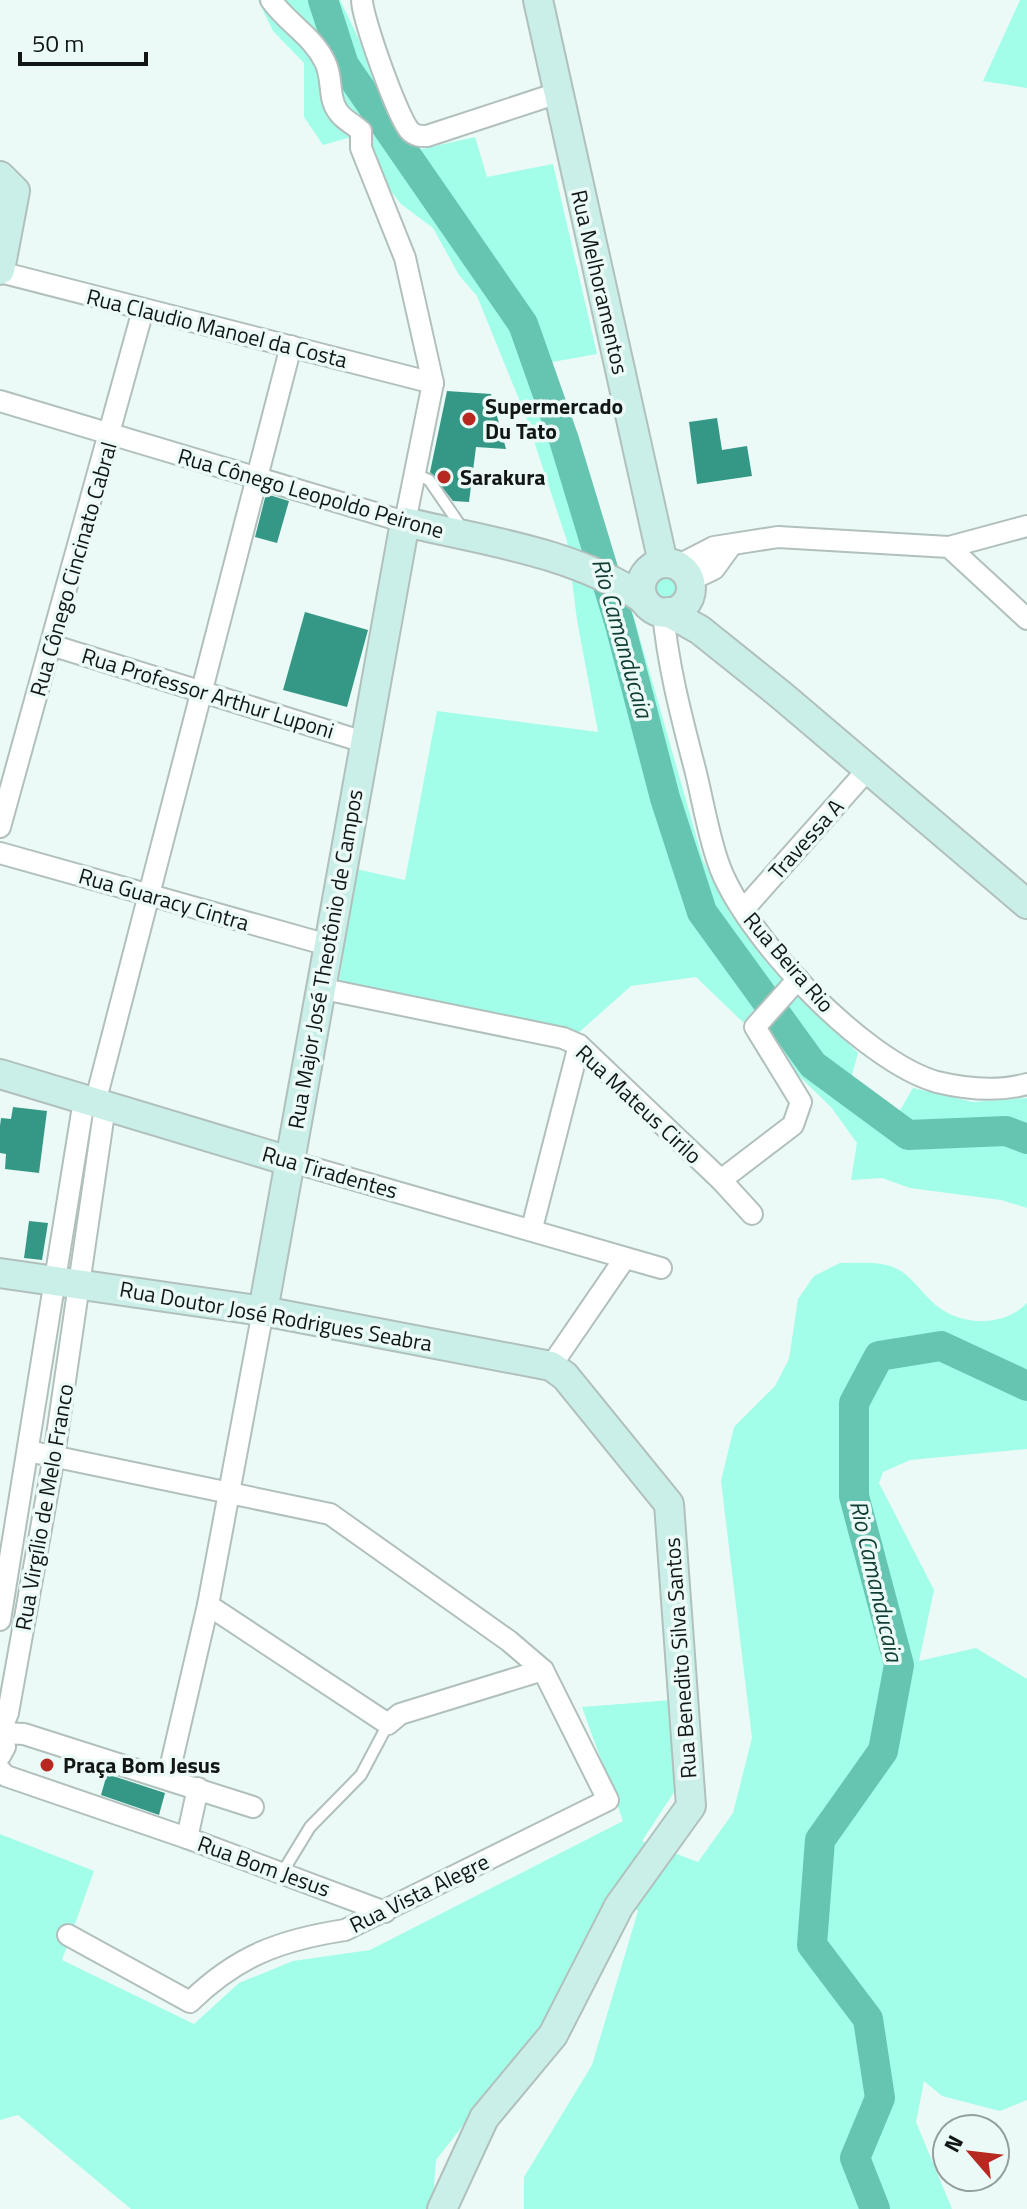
<svg xmlns="http://www.w3.org/2000/svg" width="1027" height="2209" font-family="'Titillium Web',sans-serif">
<rect width="100%" height="100%" fill="#ebfaf6"/>
<g fill="#a2fde9">
<path d="M258,0H340L413,151L475,137L487,177L553,164L597,354L552,362L601,547L633,614L703,860L731,915L779,974L858,1053L850,1082L898,1114L913,1088L973,1102L1027,1098V1208L1001,1200L910,1188L882,1178L851,1180L857,1143L831,1107L696,977L631,986L576,1035L339,981L356,869L405,880L437,711L598,732L577,620L567,541L525,414L477,296L459,275L433,228L401,204L348,138L323,145L304,117V63L273,31Z"/>
<path d="M1020,0H1027V88L983,81Z"/>
<circle cx="665" cy="588" r="20"/>
<path d="M840,1263C859,1263 884,1260 901,1271C916,1281 926,1299 941,1309C966,1326 1005,1326 1027,1303V1449L910,1460L883,1472L879,1483L934,1590L919,1661L976,1648L1027,1679V2100L1000,2111L942,2096L924,2081L916,2122L952,2209H524V2177L592,2065L638,1911L615,1886L563,1997L436,2160L432,2209H131L18,2115L0,2120V1834L94,1871L62,1960L194,2024L239,1983L293,1961L370,1950L623,1821L582,1707L672,1700L680,1783L642,1841L698,1862L733,1813L752,1738L721,1481L734,1427L775,1386L789,1359L798,1299L814,1276Z"/>
</g>
<g fill="none" stroke-linecap="round" stroke-linejoin="round">
<g stroke="#65c5b1" stroke-width="30">
<path d="M323,0L344,65L523,324L564,440L620,625L665,798L702,912L813,1065L908,1135L1006,1131L1027,1139"/>
<path d="M875,2209L855,2158L880,2098L868,2019L812,1945L820,1840L883,1751L899,1665L854,1496V1403L879,1356L941,1346L1027,1386"/>
</g>
</g>
<g fill="#359886">
<path d="M447,391L491,394L506,449L476,447L469,502L453,501L430,472Z"/>
<path d="M717,418L722,450L747,446L752,476L697,484L689,422Z"/>
<path d="M266,494L289,501L277,543L255,537Z"/>
<path d="M305,612L368,630L347,707L283,690Z"/>
<path d="M13,1107L47,1111L39,1173L5,1169L6,1154L0,1153V1126L1,1118L11,1119Z"/>
<path d="M29,1221L48,1223L42,1260L24,1258Z"/>
<path d="M107,1774L165,1793L159,1815L101,1795Z"/>
</g>
<g fill="none" stroke-linecap="round" stroke-linejoin="round">
<defs>
<g id="lane">
<path d="M415,474L429,480L462,528"/>
<path d="M282,1873L310,1827L361,1775L388,1724"/>
</g>
<g id="street">
<path d="M362,0C362,17 398,119 410,131C415,136 420,136 427,136L558,93"/>
<path d="M0,272L433,383"/>
<path d="M0,401L405,522L433,383L405,258L361,148V131C353,124 341,118 337,110C328,97 333,77 325,62C313,36 287,23 271,0"/>
<path d="M949,547L1027,526"/>
<path d="M677,566L714,547L778,537L949,547L1027,619"/>
<path d="M689,581L714,569L730,547"/>
<path d="M663,612C668,667 682,719 696,773C703,802 708,833 718,862C742,934 863,1061 937,1082C966,1089 998,1092 1027,1084"/>
<path d="M51,645L364,742"/>
<path d="M0,827L143,310"/>
<path d="M0,853L328,945"/>
<path d="M743,910L869,768"/>
<path d="M319,988L563,1038L579,1045L721,1180L752,1214"/>
<path d="M95,1103L291,346"/>
<path d="M289,1161L661,1268"/>
<path d="M721,1180L793,1125L801,1102L755,1027L798,979"/>
<path d="M532,1228L579,1045"/>
<path d="M551,1366L625,1258"/>
<path d="M28,1451L330,1514L509,1641L543,1670L608,1800L345,1930C280,1940 237,1956 190,2002L68,1935"/>
<path d="M208,1605L388,1724L400,1714L543,1670"/>
<path d="M0,1620L84,1100"/>
<path d="M0,1730L5,1747L0,1756"/>
<path d="M1,1730L8,1713L54,1456L105,1106"/>
<path d="M3,1733L24,1734L253,1807"/>
<path d="M0,1770L6,1776L187,1838L385,1912"/>
<path d="M168,1777L208,1605L263,1311"/>
<path d="M187,1838L198,1788"/>
</g>
<g id="secondary">
<path d="M538,0L663,563"/>
<path d="M0,176L15,191L0,270"/>
<circle cx="666" cy="588" r="25"/>
<path d="M668,612L700,630L781,695L1027,904"/>
<path d="M0,1074L289,1161"/>
<path d="M0,1273L263,1311L551,1366L565,1376L669,1504L691,1806L619,1906L553,2035L484,2118L442,2209"/>
<path d="M263,1311L405,522C485,541 574,552 643,599"/>
</g>
</defs>
<use href="#lane" stroke="#b1c0bc" stroke-width="14"/>
<use href="#street" stroke="#b1c0bc" stroke-width="24"/>
<use href="#secondary" stroke="#b1c0bc" stroke-width="32"/>
<use href="#lane" stroke="#fff" stroke-width="10"/>
<use href="#street" stroke="#fff" stroke-width="20"/>
<use href="#secondary" stroke="#caefe8" stroke-width="28"/>
</g>
<g fill="#b62820" stroke="#ebfaf6" stroke-width="3">
<circle cx="469" cy="419" r="8"/>
<circle cx="444" cy="477" r="8"/>
<circle cx="47" cy="1765" r="8"/>
</g>
<g text-anchor="middle" stroke-width="7" stroke-linejoin="round" paint-order="stroke">
<g font-size="22" fill="#121716" stroke="#ebfaf6">
<text transform="translate(600 282) rotate(77)" y="8">Rua Melhoramentos</text>
<text transform="translate(217 328) rotate(14)" y="8">Rua Claudio Manoel da Costa</text>
<text transform="translate(311 493) rotate(16)" y="8">Rua Cônego Leopoldo Peirone</text>
<text transform="translate(73 569) rotate(-74)" y="8">Rua Cônego Cincinato Cabral</text>
<text transform="translate(208 693) rotate(17)" y="8">Rua Professor Arthur Luponi</text>
<text transform="translate(806 839) rotate(-48)" y="8">Travessa A</text>
<text transform="translate(164 899) rotate(16)" y="8">Rua Guaracy Cintra</text>
<text transform="translate(325 959) rotate(-80)" y="8">Rua Major José Theotônio de Campos</text>
<text transform="translate(789 962) rotate(49)" y="8">Rua Beira Rio</text>
<text transform="translate(639 1104) rotate(43)" y="8">Rua Mateus Cirilo</text>
<text transform="translate(330 1172) rotate(16)" y="8">Rua Tiradentes</text>
<text transform="translate(276 1316) rotate(10)" y="8">Rua Doutor José Rodrigues Seabra</text>
<text transform="translate(44 1507) rotate(-80)" y="8">Rua Virgílio de Melo Franco</text>
<text transform="translate(680 1658) rotate(-94)" y="8">Rua Benedito Silva Santos</text>
<text transform="translate(264 1866) rotate(20)" y="8">Rua Bom Jesus</text>
<text transform="translate(419 1893) rotate(-26)" y="8">Rua Vista Alegre</text>
</g>
<g font-size="22" font-weight="bold" fill="#121716" stroke="#ebfaf6" text-anchor="start">
<text x="485" y="414">Supermercado<tspan x="485" dy="25">Du Tato</tspan></text>
<text x="460" y="485">Sarakura</text>
<text x="63" y="1773">Praça Bom Jesus</text>
</g>
<g font-size="24" font-style="italic" fill="#103c34" stroke="#ebfaf6">
<text transform="translate(622 638) rotate(74)" y="8">Rio Camanducaia</text>
<text transform="translate(876 1581) rotate(77)" y="8">Rio Camanducaia</text>
</g>
</g>
<g transform="translate(971 2153) rotate(298)"><circle r="38" fill="#ebfaf6" stroke="#949f9c" stroke-width="2"/>
<path d="M0-6L14 30L0 20L-14 30Z" fill="#b62820"/>
<text y="-12" font-size="22" font-weight="bold" text-anchor="middle" fill="#121716">N</text>
</g>
<path d="M20 52v12h126v-12" fill="none" stroke="#121716" stroke-width="4"/>
<text x="32" y="52" font-size="24" fill="#121716" stroke="#ebfaf6" stroke-width="6" paint-order="stroke">50 m</text>
</svg>
